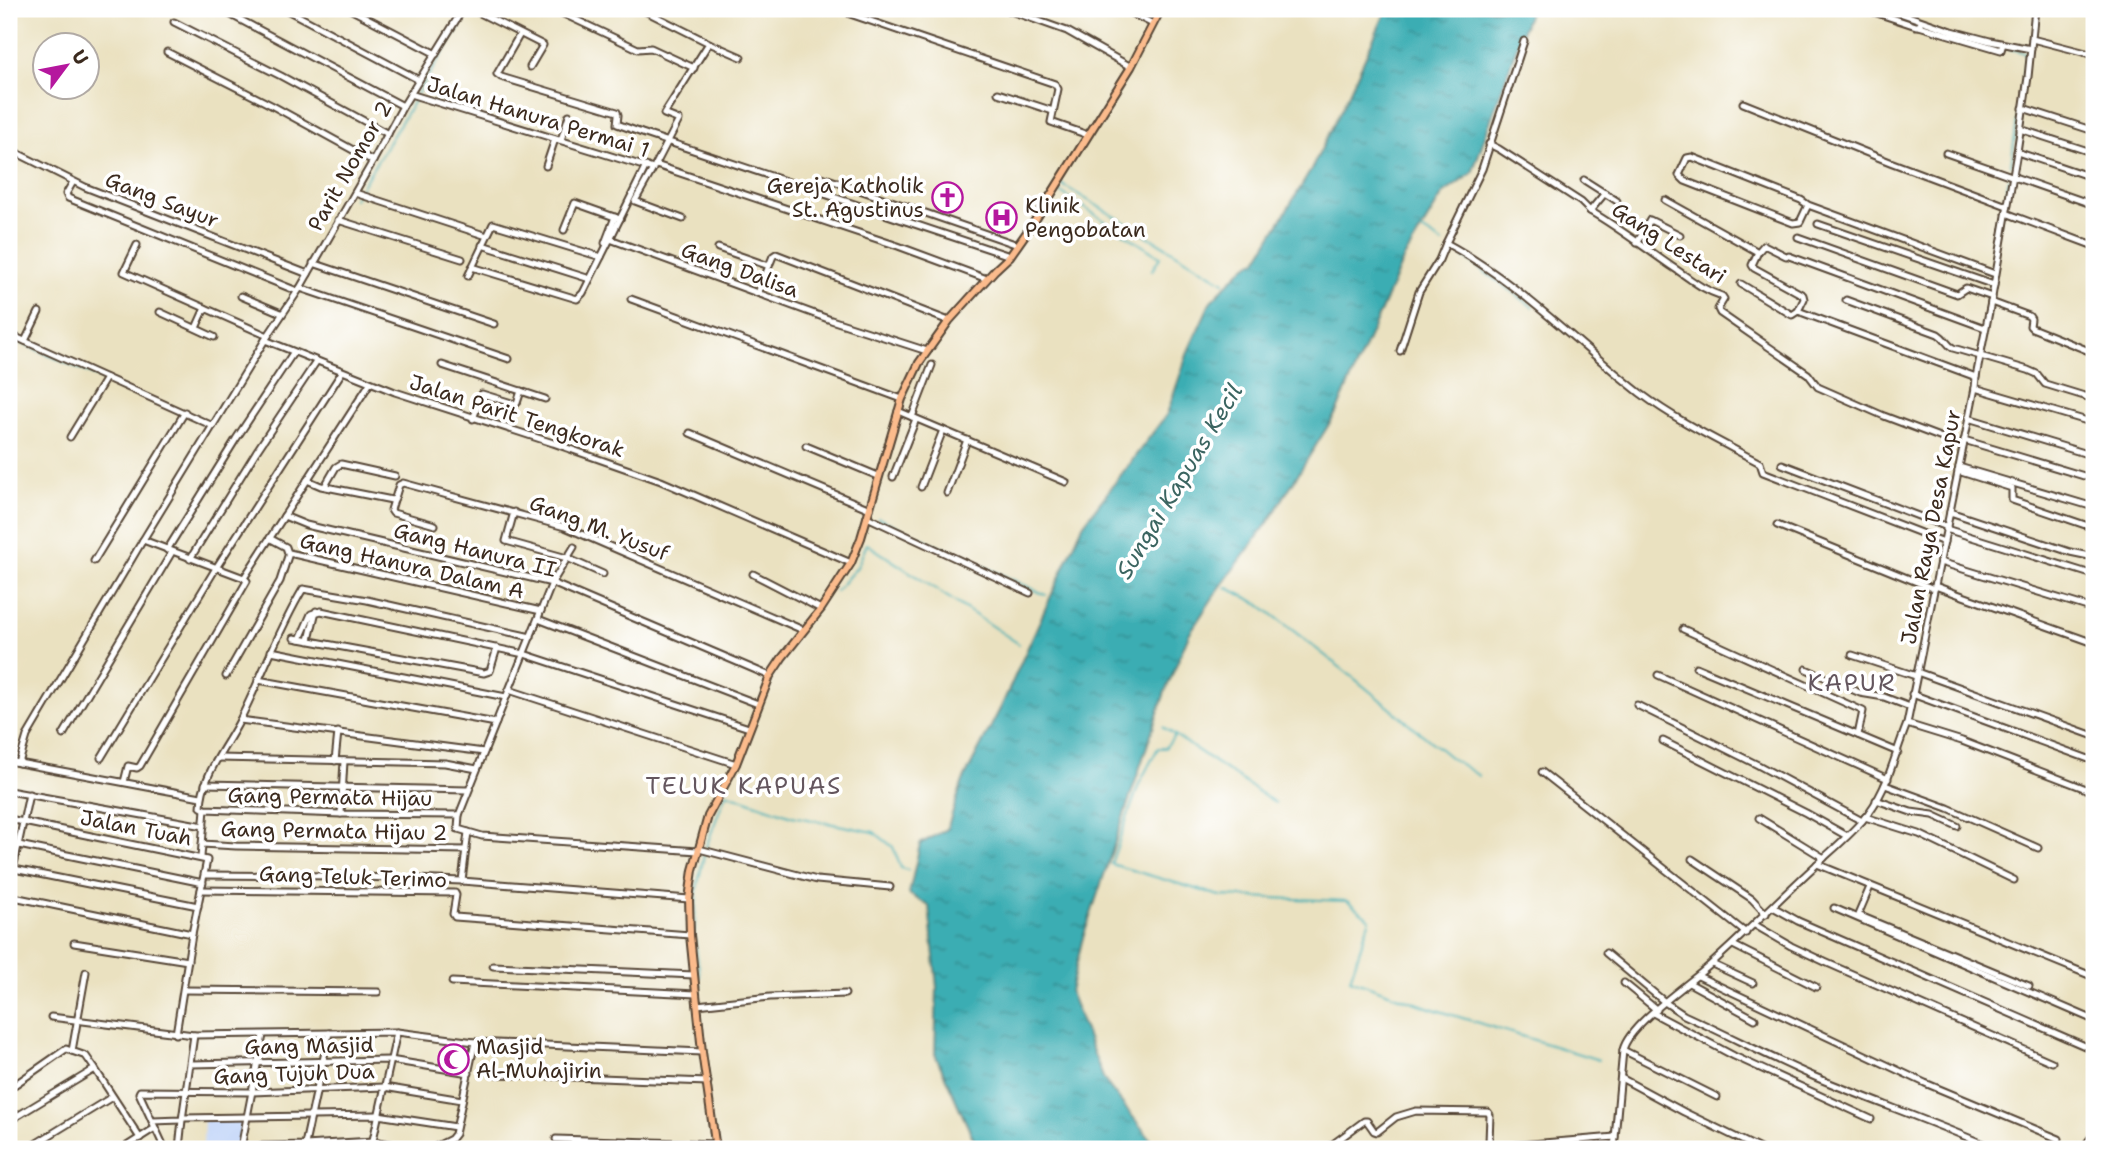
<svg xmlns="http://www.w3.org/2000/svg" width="2103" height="1158" font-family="'Shantell Sans',sans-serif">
<defs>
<pattern id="water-ripples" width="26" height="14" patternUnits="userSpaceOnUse" patternTransform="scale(1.75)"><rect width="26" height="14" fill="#3badb3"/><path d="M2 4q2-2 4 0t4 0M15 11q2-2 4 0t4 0" fill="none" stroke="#338d91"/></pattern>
</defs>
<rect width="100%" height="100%" fill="#fff"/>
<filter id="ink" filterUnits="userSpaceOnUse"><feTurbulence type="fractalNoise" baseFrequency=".0143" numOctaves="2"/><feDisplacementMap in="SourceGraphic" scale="14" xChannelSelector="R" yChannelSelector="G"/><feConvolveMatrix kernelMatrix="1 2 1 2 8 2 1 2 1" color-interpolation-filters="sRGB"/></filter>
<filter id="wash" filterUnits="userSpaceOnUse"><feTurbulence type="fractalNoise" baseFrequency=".00686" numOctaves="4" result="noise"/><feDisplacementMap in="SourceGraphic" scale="28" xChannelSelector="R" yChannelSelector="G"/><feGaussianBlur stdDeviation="1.57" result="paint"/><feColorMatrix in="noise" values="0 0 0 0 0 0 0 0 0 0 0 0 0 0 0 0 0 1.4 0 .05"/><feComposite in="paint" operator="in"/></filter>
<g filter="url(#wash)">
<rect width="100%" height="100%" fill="#eae1c0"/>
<path fill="#cbdbf9" d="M204,1120H243L238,1144L203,1146Z"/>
<path fill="url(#water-ripples)" stroke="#3b6c68" stroke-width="2" d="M1387,9H1530L1472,173L1443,194L1403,260L1336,413L1269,521L1216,593L1189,634L1165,692L1082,941L1070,992L1104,1080L1158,1149H978L935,1054L937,988L929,906L909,894L920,844L947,829L963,781L1001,707L1083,525L1167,414L1189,349L1211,301L1243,268L1257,260L1311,170L1344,104Z"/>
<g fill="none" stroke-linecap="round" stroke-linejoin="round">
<g stroke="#3badb3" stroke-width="2">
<path d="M1875,9L1917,23"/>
<path d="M1993,44L2026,53L2011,165"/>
<path d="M417,94L470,10"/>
<path d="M1061,184L1224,282"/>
<path d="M1059,191L1160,257L1152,270"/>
<path d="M1053,198L1058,189"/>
<path d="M354,199L415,99"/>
<path d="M2004,201L2009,179"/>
<path d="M1044,215L1050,204"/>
<path d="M1422,230L1442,243"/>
<path d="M1464,257L1533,307"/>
<path d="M9,337L102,379"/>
<path d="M878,518L1046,595"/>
<path d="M1226,587L1259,604L1350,675L1451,758L1479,776"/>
<path d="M836,591L857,567L867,544L1019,644"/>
<path d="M1163,727L1275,803"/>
<path d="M1175,735L1165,748H1158L1139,784L1111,864L1220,896L1347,901L1370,919L1350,979L1430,1008L1599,1060"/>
<path d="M706,847L726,793L792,816L874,832L893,847L901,868L908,870"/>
<path d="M700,977L694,934L697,888L704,855"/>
<path d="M701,984V985"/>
<path d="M963,1149L972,1144"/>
</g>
</g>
</g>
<g filter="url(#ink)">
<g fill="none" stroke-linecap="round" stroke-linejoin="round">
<defs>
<g id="minor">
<path d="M220,9L403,106"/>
<path d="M285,9L419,80"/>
<path d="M350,9L436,54"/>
<path d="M472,9L543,45L530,67"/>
<path d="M553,9L638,49L651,48L694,68"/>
<path d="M641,9L709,43L664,114L679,120L655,166"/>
<path d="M1005,9L1067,31L1131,67"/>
<path d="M1123,9L1153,24"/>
<path d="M1865,9L1916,26H1919L1920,24"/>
<path d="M1888,9L1952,31L1990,41L2031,49"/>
<path d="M2074,9H2075"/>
<path d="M850,14L1055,84L1058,89L1051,122L1088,135"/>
<path d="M174,22L281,76L388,134"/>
<path d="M1919,26L2001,50L2003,44"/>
<path d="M520,34L497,74L501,77L617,112L618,115L617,124L642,133L1010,256"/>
<path d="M2032,39L2094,55"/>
<path d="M1524,41L1482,169L1446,243C1517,281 1576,343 1640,393C1677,421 1719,441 1760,463L1763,472L1944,542"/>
<path d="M709,43L741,57"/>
<path d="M167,52L271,105L373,161"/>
<path d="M998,93L1053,111"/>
<path d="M410,94L653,169L635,201L683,219"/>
<path d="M1743,103L1890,162L2007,206"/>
<path d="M2023,108L2094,131"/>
<path d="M2020,129L2094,153"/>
<path d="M561,140L569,115"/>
<path d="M1489,144L1499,149L1581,202L1590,211C1618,227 1645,248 1671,266C1691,279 1699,288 1722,296L1724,299L1718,309L1720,313L1808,374L1818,387L1884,416L1963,446"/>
<path d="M9,149L85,187L308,274"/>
<path d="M2017,152L2094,178"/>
<path d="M1946,153L2094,205"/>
<path d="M656,165L898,246L987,279"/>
<path d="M546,166L555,139"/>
<path d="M822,177L1018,245"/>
<path d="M1584,180L1617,201"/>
<path d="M73,182L66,194L68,198L297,291"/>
<path d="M355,193L487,236"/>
<path d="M1665,200L1758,252"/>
<path d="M1808,205L1800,222L1793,223L1685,181L1679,175L1687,158L1692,157L1801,200L1808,205L1995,274"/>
<path d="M1590,211L1605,193"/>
<path d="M2006,213L2094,246"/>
<path d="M338,220L462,259"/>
<path d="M1818,224L1994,285"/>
<path d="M564,230L575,203L620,219"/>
<path d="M1798,237L1957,294L1966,288L1992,297"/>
<path d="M610,239L646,166"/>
<path d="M605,243L615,217"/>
<path d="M1637,243L1650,220L1680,235"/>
<path d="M137,245L124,272L268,336"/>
<path d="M482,245L590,279"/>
<path d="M718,248L769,266"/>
<path d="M1786,256L1764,245L1758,252L1752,265L1754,268L1803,295L1804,299L1798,311"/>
<path d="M1789,256L1985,328"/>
<path d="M313,263L494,324"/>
<path d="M472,267L577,299L583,293L610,239L831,320L927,351"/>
<path d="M468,276L493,224L601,257"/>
<path d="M9,279L12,271"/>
<path d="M1741,284L1792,315L1798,311L1976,377"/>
<path d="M300,288L509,359"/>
<path d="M758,293L773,256L776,254L949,321"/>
<path d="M241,296L281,313"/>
<path d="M631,299L902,399"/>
<path d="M1846,300L1938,334C1946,339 1946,344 1953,348L2028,370L2037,374L2045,384L2094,399"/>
<path d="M1991,302L2029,316L2031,319L2030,326L2032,328L2094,353"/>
<path d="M160,312L214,337"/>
<path d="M196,328L205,308"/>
<path d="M9,334L213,426"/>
<path d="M265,340L300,288L373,161L403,106L463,9"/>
<path d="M25,341L39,312"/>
<path d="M1400,351L1419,292L1439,260L1446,243"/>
<path d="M442,365L545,399"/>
<path d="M1975,388L2094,423"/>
<path d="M898,411L1066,482"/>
<path d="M912,417L932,365"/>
<path d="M1968,418L2094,456"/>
<path d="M473,419L482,394L515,404L517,403L521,391"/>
<path d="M690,433L870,509"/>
<path d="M70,437L106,378"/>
<path d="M1964,440L2094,479"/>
<path d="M806,446L878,476"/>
<path d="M1782,464L1947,527"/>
<path d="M1959,467L2087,505L2094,503"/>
<path d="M1958,471L2012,488V500L2094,528"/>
<path d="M893,477L916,419"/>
<path d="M307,480L321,486L392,500L395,498L399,485L403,483L565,527L803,630"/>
<path d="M325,486L336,467L341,464L395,476"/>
<path d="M921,487L943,430"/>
<path d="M947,493L967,440"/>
<path d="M394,500L391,510L393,513L435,525"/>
<path d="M514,512L506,541L567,558L603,574"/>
<path d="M1950,512L2070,552L2094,557"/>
<path d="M284,516L306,525L552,583L770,676"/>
<path d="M867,517L1030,593"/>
<path d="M1777,525L1934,589"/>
<path d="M1946,529L2094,575"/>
<path d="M271,539L286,547L288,553"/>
<path d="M167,550L236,439L293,353"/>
<path d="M190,559L256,452L316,362"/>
<path d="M94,561L185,412"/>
<path d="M1940,562L2094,609"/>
<path d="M753,574L821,609"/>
<path d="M244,578L370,383"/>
<path d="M1935,586L2094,643"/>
<path d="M538,619L758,704"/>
<path d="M1683,629L1863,711L1858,735"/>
<path d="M531,637L367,600L303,589C278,631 262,676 240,720C226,748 202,774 201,807L205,809L341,814L459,815L509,690L736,764"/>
<path d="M294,638L484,673L490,671L497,648"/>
<path d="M300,639L311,614L321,611L524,654L749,728"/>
<path d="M309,640L316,611"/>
<path d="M271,651L506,697"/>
<path d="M1852,655L1916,676"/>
<path d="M1696,667L1898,752"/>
<path d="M1806,669L1860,693L1884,697L1910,707"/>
<path d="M1917,672L2094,736"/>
<path d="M1658,675L1888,779"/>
<path d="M226,676L280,581L289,553L541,611"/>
<path d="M258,680L496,723"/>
<path d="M509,690L552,583L574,547"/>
<path d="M1912,694L2094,761"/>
<path d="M1637,705L1758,765L1862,821"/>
<path d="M240,720L484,752"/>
<path d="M1907,724L1962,741L2094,792"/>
<path d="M63,735L172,552"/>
<path d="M1663,741L1806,813L1847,836"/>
<path d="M101,758L216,568L342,372"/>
<path d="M219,758L445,763L477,769"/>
<path d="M9,761L19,763L27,736L143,540"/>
<path d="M335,761L338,732"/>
<path d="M19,763L201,797"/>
<path d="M1542,772L1746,933"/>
<path d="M124,782L128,766L137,768L140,766L247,581L244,578L143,540L265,340L395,392L553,443L661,481L851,563"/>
<path d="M205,784L467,790"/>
<path d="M1885,785L1948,808L2038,848"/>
<path d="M9,791L204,826"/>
<path d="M1876,800L1911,812L1933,815L1957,826"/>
<path d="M341,814L344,761"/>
<path d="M459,815L458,829L482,836L698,851"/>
<path d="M1865,817L1919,834L2014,880"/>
<path d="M1759,818L1824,858"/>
<path d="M9,819L207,860L192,934L176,1034"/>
<path d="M468,832L462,881L689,899"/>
<path d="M9,843L203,883"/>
<path d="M202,844L236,846L466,850"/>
<path d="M699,849L817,880L890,887"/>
<path d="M201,857L205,809"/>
<path d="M1692,859L1752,899L1766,914"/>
<path d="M1817,864L2094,977"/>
<path d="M9,868L198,906"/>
<path d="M205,875L339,876L462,881"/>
<path d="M1870,887L1858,915L2029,986"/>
<path d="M9,888L29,794"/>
<path d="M201,890L455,893L456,895L453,914L455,917L690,935"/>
<path d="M9,896L192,934"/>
<path d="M1773,907L1798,921L2094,1050"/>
<path d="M1834,908L2094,1020"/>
<path d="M1755,925L1791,946L1825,962L2052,1062"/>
<path d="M74,943L188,961"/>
<path d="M1733,945L1816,987"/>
<path d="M1606,953L1666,1003L1684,1015C1728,1035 1771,1058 1815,1077C1875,1102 1936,1123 1995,1149"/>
<path d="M1712,964L1753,983"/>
<path d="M493,966L694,975"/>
<path d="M1698,976L1925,1083L2059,1139"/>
<path d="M452,982L696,994"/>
<path d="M1624,983L1657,1010"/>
<path d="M1689,983L1755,1019"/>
<path d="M184,990L378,992"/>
<path d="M697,1005L770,997L845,994"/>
<path d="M1653,1013L1734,1056L1871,1119"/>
<path d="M51,1017L194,1035L397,1032L475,1042L702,1052"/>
<path d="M1623,1050L1717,1097"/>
<path d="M72,1051L86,972"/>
<path d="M191,1064L390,1060L469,1073"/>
<path d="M95,1069L140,1138"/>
<path d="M496,1074L708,1082"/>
<path d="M1621,1078L1684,1112L1760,1149"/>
<path d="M183,1118L378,1115L456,1127"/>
<path d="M9,1121L95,1069L86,1056L66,1049L10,1088"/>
<path d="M152,1121L139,1093L140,1091L252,1092L384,1087L462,1100"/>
<path d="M556,1139L715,1144"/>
<path d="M179,1148L305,1145L373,1141L419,1149"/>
<path d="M241,1148L263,1035"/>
<path d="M27,1149L112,1097"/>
<path d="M122,1149L155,1128"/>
<path d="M165,1149L152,1121L182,1120L194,1035"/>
<path d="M165,1149L179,1148L182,1120"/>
<path d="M304,1149L329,1033"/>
<path d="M371,1149L397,1032"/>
<path d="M431,1149L451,1139L455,1134L475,1042"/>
<path d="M1326,1149L1364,1121H1367L1374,1131L1377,1132L1396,1117L1416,1111L1488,1112L1490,1115L1489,1142L1493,1147H1496L1615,1137"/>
<path d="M1614,1149L1623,1050C1629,1024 1689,984 1710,965C1746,933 1780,898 1815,866C1831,851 1848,837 1862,821C1888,792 1893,758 1907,724L1975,388L1976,377L1992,297L2017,152L2028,77L2035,9"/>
<path d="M2082,1149L2094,1134"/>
</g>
<path id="major" d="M716,1149L702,1052L690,935L689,899L693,870L708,816L736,764L770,676L782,658L821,609L851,563L861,538L902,399L919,363L949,321L995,270L1010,256L1034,222L1131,67L1161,9"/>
</defs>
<use href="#minor" stroke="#554536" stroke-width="9"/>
<use href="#major" stroke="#554536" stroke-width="10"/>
<use href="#minor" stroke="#fff" stroke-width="5"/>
<use href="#major" stroke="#fbbb8c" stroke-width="6"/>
</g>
</g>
<defs>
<symbol id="church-ring" viewBox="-11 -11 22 22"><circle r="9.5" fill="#fff" stroke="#b5179e" stroke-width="1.5"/><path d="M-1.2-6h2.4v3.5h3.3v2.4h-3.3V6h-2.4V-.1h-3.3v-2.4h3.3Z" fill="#b5179e"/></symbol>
<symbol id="hospital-ring" viewBox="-11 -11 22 22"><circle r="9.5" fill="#fff" stroke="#b5179e" stroke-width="1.5"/><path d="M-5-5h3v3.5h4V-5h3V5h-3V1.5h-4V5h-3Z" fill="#b5179e"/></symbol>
<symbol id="mosque-ring" viewBox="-11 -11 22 22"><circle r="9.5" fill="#fff" stroke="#b5179e" stroke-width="1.5"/><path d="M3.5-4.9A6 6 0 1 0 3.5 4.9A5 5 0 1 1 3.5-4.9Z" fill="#b5179e"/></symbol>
</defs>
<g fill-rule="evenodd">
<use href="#church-ring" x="930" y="180" width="35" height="35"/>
<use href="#hospital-ring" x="984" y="200" width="35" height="35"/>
<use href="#mosque-ring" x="436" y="1042" width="35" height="35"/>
</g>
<g text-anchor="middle" stroke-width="7" stroke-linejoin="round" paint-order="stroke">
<g font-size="21" fill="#3b2a1e" stroke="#fff">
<text transform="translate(538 117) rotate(17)" y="7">Jalan Hanura Permai 1</text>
<text transform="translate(350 166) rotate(-60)" y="7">Parit Nomor 2</text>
<text transform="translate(162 200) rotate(21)" y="7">Gang Sayur</text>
<text transform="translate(1669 243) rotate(33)" y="7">Gang Lestari</text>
<text transform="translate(740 270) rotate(20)" y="7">Gang Dalisa</text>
<text transform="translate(517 416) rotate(18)" y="7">Jalan Parit Tengkorak</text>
<text transform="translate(1931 527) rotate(-79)" y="7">Jalan Raya Desa Kapur</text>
<text transform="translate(599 528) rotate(21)" y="7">Gang M. Yusuf</text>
<text transform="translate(475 550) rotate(14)" y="7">Gang Hanura II</text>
<text transform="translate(412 566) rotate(13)" y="7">Gang Hanura Dalam A</text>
<text transform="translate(330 797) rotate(1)" y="7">Gang Permata Hijau</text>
<text transform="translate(136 828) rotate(11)" y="7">Jalan Tuah</text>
<text transform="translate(334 831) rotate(1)" y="7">Gang Permata Hijau 2</text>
<text transform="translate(353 877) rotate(2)" y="7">Gang Teluk Terimo</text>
<text transform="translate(309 1046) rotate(-1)" y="7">Gang Masjid</text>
<text transform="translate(294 1074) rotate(-2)" y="7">Gang Tujuh Dua</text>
</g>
<g font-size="21" fill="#3b2a1e" stroke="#fff" text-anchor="start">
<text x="924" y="193" text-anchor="end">Gereja Katholik<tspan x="924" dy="24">St. Agustinus</tspan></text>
<text x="1025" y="213">Klinik<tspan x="1025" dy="24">Pengobatan</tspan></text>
<text x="476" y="1054">Masjid<tspan x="476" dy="24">Al-Muhajirin</tspan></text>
</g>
<g font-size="23" font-style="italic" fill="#3b6561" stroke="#fff">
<text transform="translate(1179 481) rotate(-59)" y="8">Sungai Kapuas Kecil</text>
</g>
<g font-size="24" letter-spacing="2" fill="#64565e" stroke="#fff">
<text x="1852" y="691">KAPUR</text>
<text x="744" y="794">TELUK KAPUAS</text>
</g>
</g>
<rect width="2103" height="1158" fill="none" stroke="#fff" stroke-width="35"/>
<g transform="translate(66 66) rotate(58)"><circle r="33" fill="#ffffff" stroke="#b1aaa5" stroke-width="2"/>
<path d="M0-5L12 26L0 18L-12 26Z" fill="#b5179e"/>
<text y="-10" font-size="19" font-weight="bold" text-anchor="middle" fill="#3b2a1e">U</text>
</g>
</svg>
